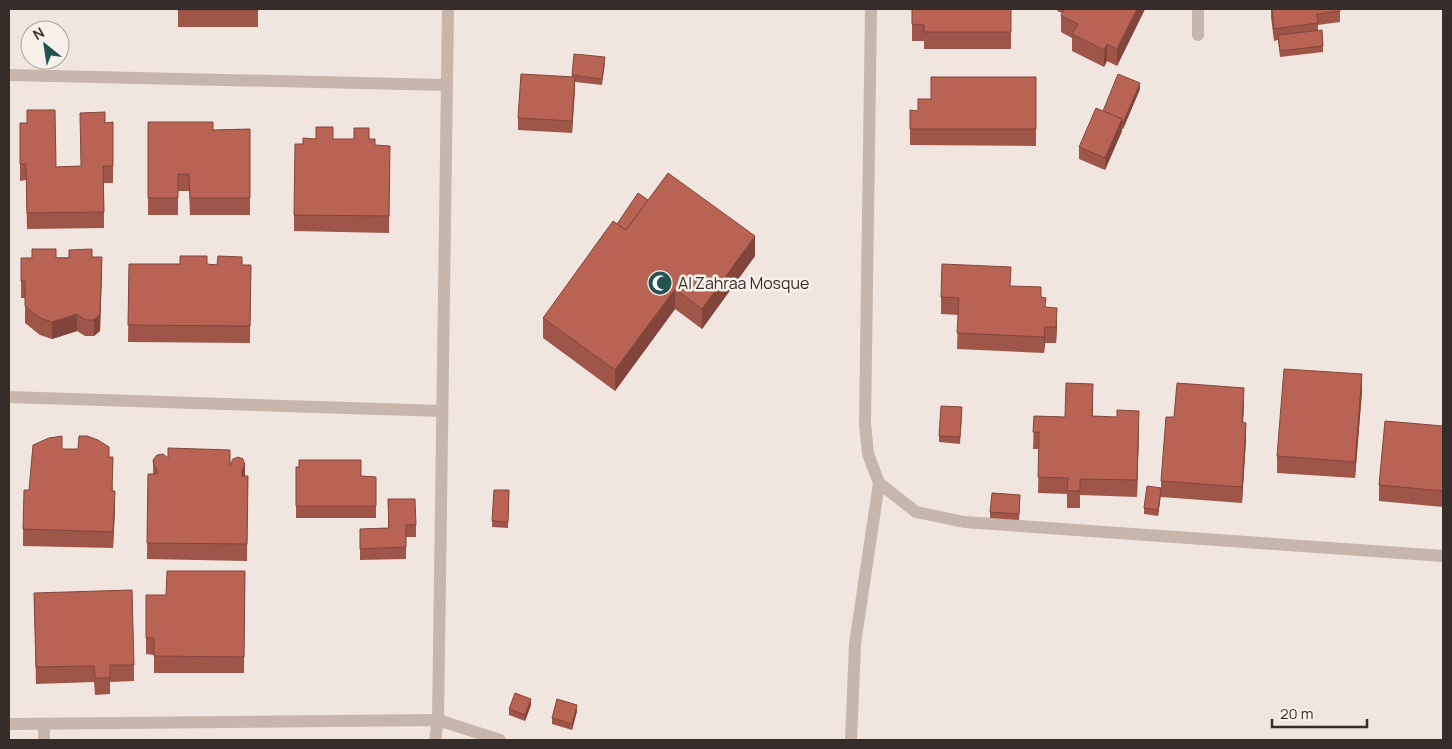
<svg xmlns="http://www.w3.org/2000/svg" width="1452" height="749" font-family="Manrope,sans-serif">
<rect width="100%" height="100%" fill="#f0e6df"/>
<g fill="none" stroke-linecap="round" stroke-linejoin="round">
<g stroke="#c7b6ac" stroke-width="12">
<path d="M871,9L865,423L868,454L879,483L916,512L964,522L1443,556"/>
<path d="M1198,9V35"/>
<path d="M9,75L446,85"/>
<path d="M9,397L442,411"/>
<path d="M9,724L438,720L500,740"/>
<path d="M44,740V724"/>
<path d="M435,740L438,720L448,9"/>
<path d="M851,740L855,644L879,483"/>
</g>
</g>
<g fill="#9f5548">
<rect x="178" y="9" width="80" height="18"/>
<path d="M912,9H1011V49H924V41H912Z"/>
<path d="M1057,9H1145L1117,66L1107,61L1104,67L1072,51V38L1061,32V16L1062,13L1057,11Z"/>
<path d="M1271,9H1340V22L1318,25V30L1323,46V52L1280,57L1278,40L1274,41L1271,17Z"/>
<path d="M605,63L602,85L575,82L572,133L518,130V118L572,77V75Z"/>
<path d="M1036,77V146L910,145V110L918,111L931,99Z"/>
<path d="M1140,89L1123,129H1122V131L1105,170L1079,159V147Z"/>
<path d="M27,110L56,167L81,166L105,123L113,122V183H104V228L27,229L26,180L20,181V123H27Z"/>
<path d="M148,122L213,130L250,129V215H190L189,191H178V215H148Z"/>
<path d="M333,139H369L390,162L389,233L294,231V215L303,144Z"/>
<path d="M648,200L755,256L702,329L675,309L615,391L543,338V318L617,224Z"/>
<path d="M92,257L102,273L100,331L94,336H85L77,331L52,339L40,335L25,323V298H21V258Z"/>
<path d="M129,264L251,265L250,343L128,342Z"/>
<path d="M1011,286L1041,297L1046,307L1057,325L1056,343H1045L1044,353L957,349L958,315L941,314V297Z"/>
<path d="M1362,391L1355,478L1277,473V456Z"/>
<path d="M1093,401V416L1139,427L1137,497L1080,495V508H1067V494L1038,493L1039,449H1033L1034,416L1065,417Z"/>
<path d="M1244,404L1243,422L1246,439L1242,503L1161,497V481L1174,417Z"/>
<path d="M962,413L960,444L939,442V436Z"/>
<path d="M1443,426V507L1379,501V485Z"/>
<path d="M62,449L109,457L115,508L113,548L23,546V529L29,490Z"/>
<path d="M168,458L230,464L245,476H248L247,561L147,559L148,474H153V460Z"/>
<path d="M296,467L361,476L376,477V518H296Z"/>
<path d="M494,490H509L508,528L492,527Z"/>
<path d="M1161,494L1158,516L1144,514V508Z"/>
<path d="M388,499L416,525V537H406V559L360,560V529L388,528Z"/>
<path d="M1020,501L1019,520L990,518V512Z"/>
<path d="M245,571L244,673H154V655L146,654V595H166Z"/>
<path d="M34,593L134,665V681L110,682V694L95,695L94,682L36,684Z"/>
<path d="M531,705L525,721L509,715V709Z"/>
<path d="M577,711L572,730L552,724V718Z"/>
</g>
<g fill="#82453b">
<path d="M1137,9H1145L1117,66V49Z"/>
<path d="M1107,44V61L1104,67V50Z"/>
<path d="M575,77V89L572,133V121Z"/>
<path d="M1140,83V89L1123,129V123Z"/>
<path d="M1122,119V131L1105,170V158Z"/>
<path d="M755,236V256L702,329V309Z"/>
<path d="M102,257L100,331L94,336V320Z"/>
<path d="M675,289V309L615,391V370Z"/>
<path d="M1057,308V325L1056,343V327Z"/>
<path d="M77,314V331L52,339V322Z"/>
<path d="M1045,327V343L1044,353V337Z"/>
<path d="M1362,374V391L1355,478V462Z"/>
<path d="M1244,388V404L1242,439V422Z"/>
<path d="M1139,411V427L1137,497V480Z"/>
<path d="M1246,423V439L1242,503V487Z"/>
<path d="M245,465V481L242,487V470Z"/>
<path d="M1161,488V494L1158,516V510Z"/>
<path d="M115,491V508L113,548V532Z"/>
<path d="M531,699V705L525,721V715Z"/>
<path d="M577,705V711L572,730V724Z"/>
</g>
<g fill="#b96354" stroke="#82453b">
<rect x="178" y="9" width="80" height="1"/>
<path d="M912,9H1011V32H924V25L912,24Z"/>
<path d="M1064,9H1137L1117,49L1107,44L1104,50L1072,34L1078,24L1061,16Z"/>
<path d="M1272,9H1340V11L1317,14L1318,23L1274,29Z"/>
<path d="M1322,30L1323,46L1280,51L1278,35Z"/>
<path d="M574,54L605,57L602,79L572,75Z"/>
<path d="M521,74L575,77L572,121L518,118Z"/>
<path d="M1118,74L1140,83L1123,123L1122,122V119L1103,111Z"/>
<path d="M931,77H1036V129H910V110L918,111V99H931Z"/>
<path d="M1096,108L1122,119L1105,158L1079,147Z"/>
<path d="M27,110H55L56,167L81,166L80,113L105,112V123L113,122V166H103L104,212L27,213L26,164H20V123H27Z"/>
<path d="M148,122H213V130L250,129V198H190L189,174H178V198H148Z"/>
<path d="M316,127H333V139H354V128H369V139H375V145L390,146L389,216L294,215L295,144H303V138L316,139Z"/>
<path d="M668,173L755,236L702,309L675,289L615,370L543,318L613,221L626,230Z"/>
<path d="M638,193L648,200L626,230L617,224Z"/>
<path d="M32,249H56V258H69V250L92,249V257H102L100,314L94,320H85L77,314L52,322L40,318L25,306V281H21V258H32Z"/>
<path d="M180,256H207V264L217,265L218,256L242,257V265H251L250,326L128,325L129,264H180Z"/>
<path d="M942,264L1011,267L1010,286L1041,287V297L1046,298L1045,307L1057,308L1056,327H1045L1044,337L957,333L959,298L941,297Z"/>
<path d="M1284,369L1362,374L1355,462L1277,456Z"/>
<path d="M1066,383L1093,384L1092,416L1117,417V410L1139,411L1137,480L1080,479V491H1067L1068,478L1038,477L1039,432H1033L1034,416L1065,417Z"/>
<path d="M1177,383L1244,388L1242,422L1246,423L1242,487L1161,481L1166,417H1174Z"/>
<path d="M941,406L962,407L960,437L939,436Z"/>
<path d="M1385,421L1443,426V491L1379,485Z"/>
<path d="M62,436V449H78L79,436H87L98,440L109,447V457H113L112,491H115L113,532L23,529L24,490H29L33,445L49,438Z"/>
<path d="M168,448L230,450V465L233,459L238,457L243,459L245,465L242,470V476H248L247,544L147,543L148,474H157V469L154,466L153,460L157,455L163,454L168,458Z"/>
<path d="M299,460H361V476L376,477V506H296V467H299Z"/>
<path d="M1147,486L1161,488L1158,510L1144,508Z"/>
<path d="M494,490H509L508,522L492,521Z"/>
<path d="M992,493L1020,495L1019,514L990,512Z"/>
<path d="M388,499H415L416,525H406V547L360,549V529L389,528Z"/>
<path d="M167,571H245L244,657L154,656V638H146V595H166Z"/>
<path d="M132,590L134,665H110V678H95L94,666L36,667L34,593Z"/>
<path d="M515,693L531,699L525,715L509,709Z"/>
<path d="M557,699L577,705L572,724L552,718Z"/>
</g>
<defs>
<symbol id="mosque-disc" viewBox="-11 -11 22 22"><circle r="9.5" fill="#245352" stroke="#f8f1eb"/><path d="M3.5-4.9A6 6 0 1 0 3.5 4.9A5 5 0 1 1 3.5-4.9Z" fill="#fff"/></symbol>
</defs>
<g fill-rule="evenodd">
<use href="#mosque-disc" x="646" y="269" width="28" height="28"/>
</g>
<g text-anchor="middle" stroke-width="5" stroke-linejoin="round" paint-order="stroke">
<g font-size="16" fill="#362d2a" stroke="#f8f1eb" text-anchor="start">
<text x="678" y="289">Al Zahraa Mosque</text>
</g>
</g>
<rect width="1452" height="749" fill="none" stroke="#362d2a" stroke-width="20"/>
<g transform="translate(45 45) rotate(330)"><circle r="24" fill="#f8f1eb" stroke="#aaa39e"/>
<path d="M0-4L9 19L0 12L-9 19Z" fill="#245352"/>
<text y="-8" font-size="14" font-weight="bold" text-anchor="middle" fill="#362d2a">N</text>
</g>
<path d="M1272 719v8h95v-8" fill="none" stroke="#362d2a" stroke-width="2.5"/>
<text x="1280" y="719" font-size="15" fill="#362d2a" stroke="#f8f1eb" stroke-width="4" paint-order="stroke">20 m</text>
</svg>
